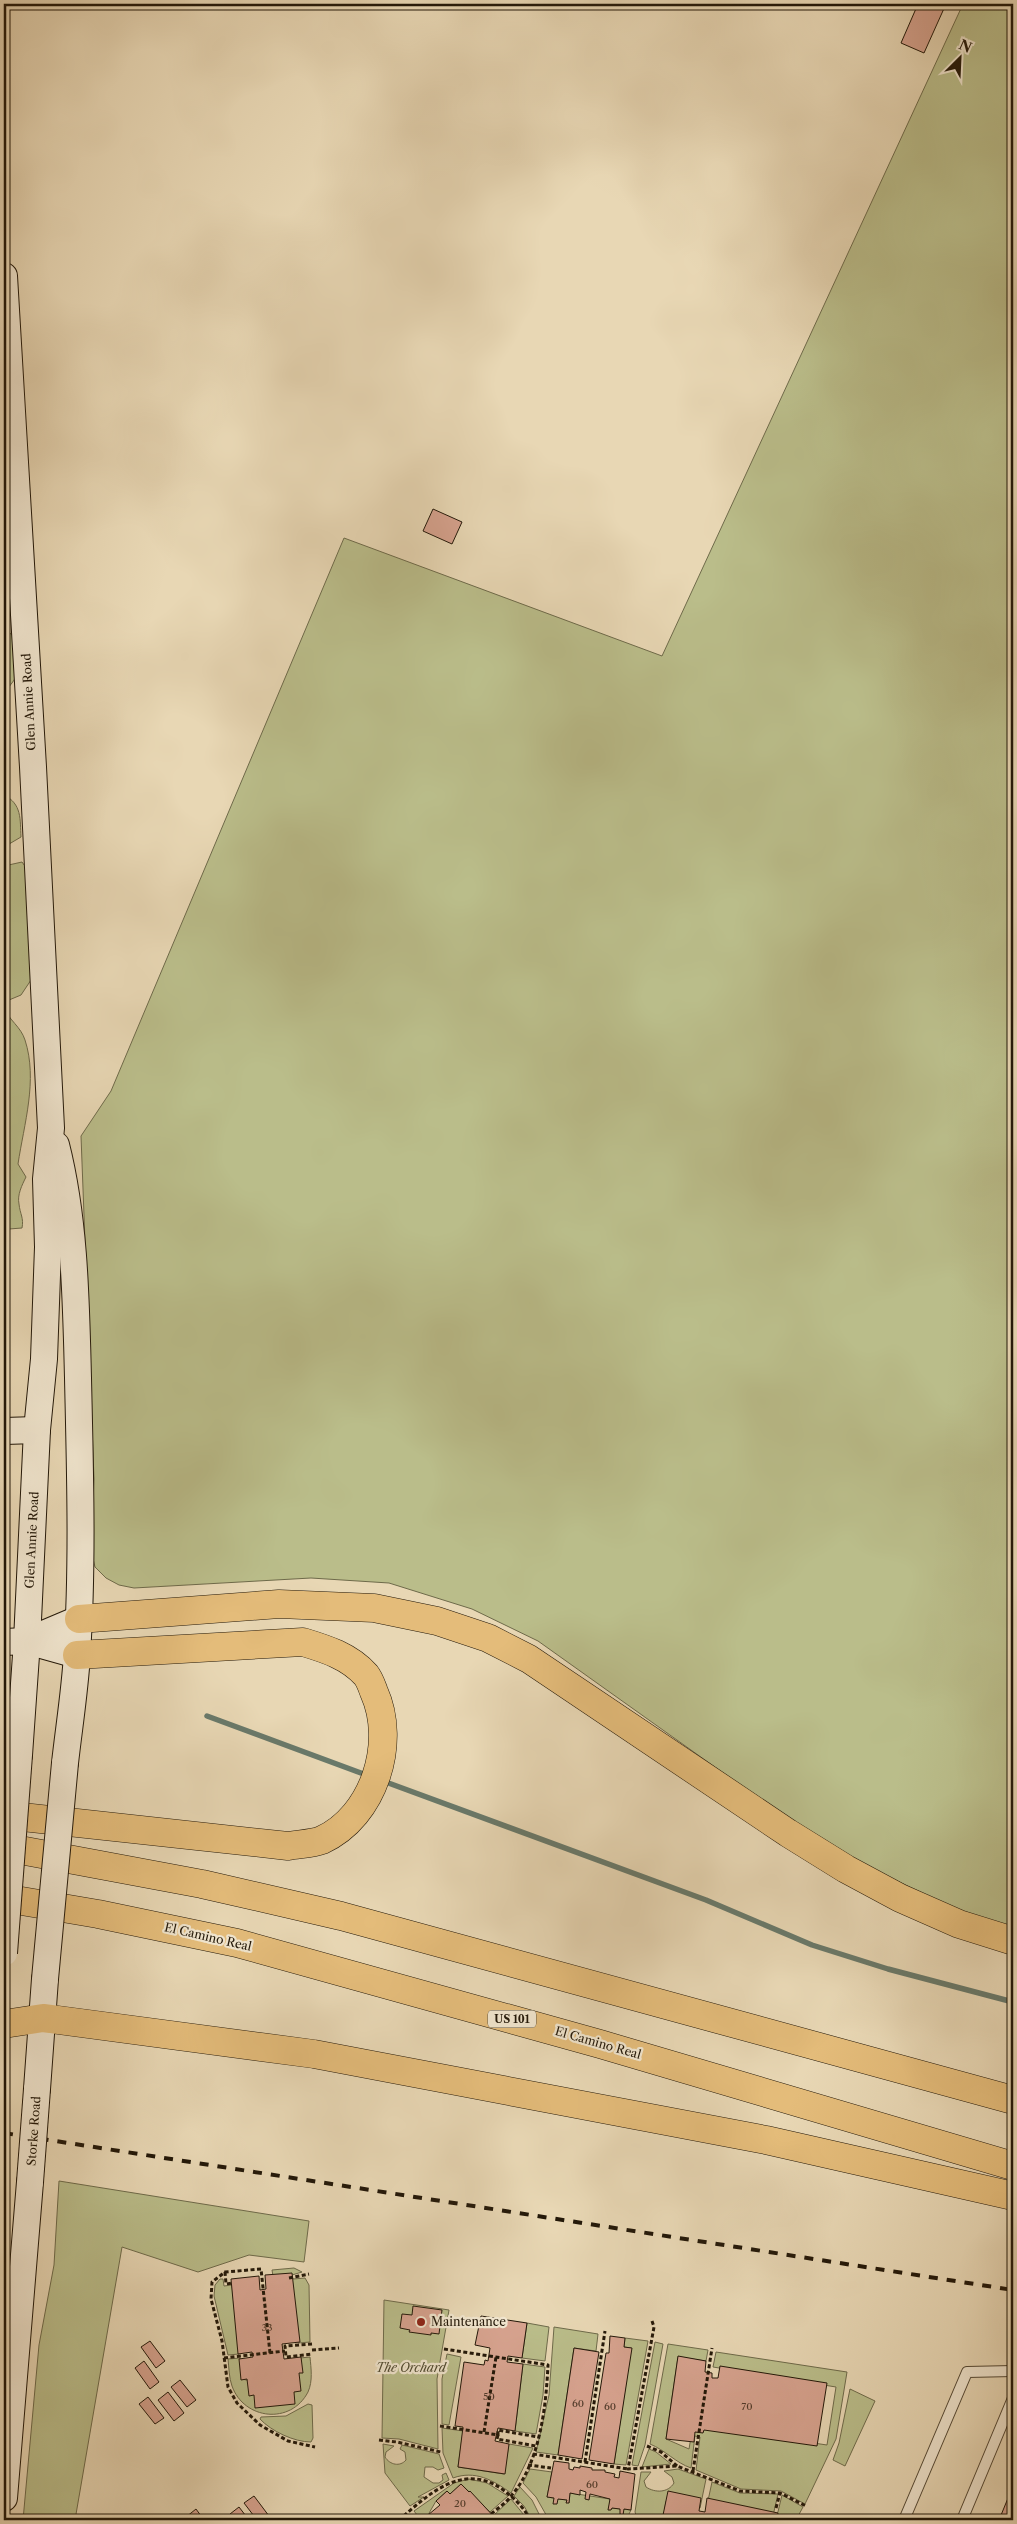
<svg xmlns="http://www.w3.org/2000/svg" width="1017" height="2524" font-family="'Libre Caslon Text',serif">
<rect width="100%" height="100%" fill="#e8d7b4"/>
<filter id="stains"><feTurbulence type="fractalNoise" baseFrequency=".004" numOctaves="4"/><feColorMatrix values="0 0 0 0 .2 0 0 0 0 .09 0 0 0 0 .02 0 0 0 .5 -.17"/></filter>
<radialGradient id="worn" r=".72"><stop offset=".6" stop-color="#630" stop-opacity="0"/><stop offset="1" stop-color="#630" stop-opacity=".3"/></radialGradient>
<g fill="#babd8a" stroke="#6e6a4a">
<path d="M963,4H1013V1929L947,1905L860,1863L778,1812L538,1641L472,1609L389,1583L311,1578L134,1588L119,1585L106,1578L95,1567L91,1550L94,1479L81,1136L111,1091L344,538L662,656Z"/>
<path d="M4,623L6,632L14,635C18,663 26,670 4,692Z"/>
<path d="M4,795C22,804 20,819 21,837L4,847Z"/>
<path d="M22,862L27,869L31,980L21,995L9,1000L4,1008C9,1020 21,1027 25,1040C38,1080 24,1124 18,1164L26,1177C22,1185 17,1195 19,1204C20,1214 24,1218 22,1228L9,1229L4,1227V866Z"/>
<path d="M59,2181L309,2221L304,2262L249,2255L198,2272L122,2247L75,2520H23L39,2345L54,2265Z"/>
<path d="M294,2268L302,2272L292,2275L293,2279L305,2278L309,2285L310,2342L298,2343L291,2275L273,2276L272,2270Z"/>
<path d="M220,2279H223L224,2286L232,2285L239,2354L228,2355L214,2296L215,2285Z"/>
<path d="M384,2300L449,2310L437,2379L438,2449L399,2439L382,2438Z"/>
<path d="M527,2323L549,2327L545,2361L522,2358Z"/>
<path d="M554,2327L598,2334L596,2351L574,2348L558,2455L536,2452L549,2395Z"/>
<path d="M625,2338L648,2341L626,2465L614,2464L631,2348L624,2347Z"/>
<path d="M655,2342L663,2344L645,2445L638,2466L632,2465Z"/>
<path d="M668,2344L708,2350L706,2361L678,2357L666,2439L689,2449L693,2425L827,2445L836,2387L713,2367L716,2352L847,2372L836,2439L805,2504L781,2491L741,2489L696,2470L700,2437L695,2436L691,2468C676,2463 665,2450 650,2444Z"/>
<path d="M447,2354L461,2357L449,2425L442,2424V2379Z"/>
<path d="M310,2357C311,2368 313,2381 308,2392C291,2425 244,2420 232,2386C229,2378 229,2368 228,2359L240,2358L242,2379L293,2391L300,2358Z"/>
<path d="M523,2364L545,2367L543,2395L536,2434L515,2431Z"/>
<path d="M850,2389L875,2401L845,2466L833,2460L839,2443Z"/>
<path d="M308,2404L312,2405L313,2438L311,2442C294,2442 271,2431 260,2419L261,2417L286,2416Z"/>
<path d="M442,2428L463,2431L458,2467L504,2474L509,2444L533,2448L511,2493C493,2480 475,2470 453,2478L443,2453Z"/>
<path d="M383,2444L394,2446L386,2452L385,2457C390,2465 400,2467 406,2460L405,2452L400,2449L402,2445L439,2454L444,2468L438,2470L433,2467H425L424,2477L433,2483H439L443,2480L442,2475L446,2473L449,2480L418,2497H424L410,2506L385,2473Z"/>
<path d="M649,2449L656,2452L671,2464L642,2467Z"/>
<path d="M530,2469L552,2472L547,2497L567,2500L569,2503L570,2493L610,2499L609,2510L612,2508L631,2510L626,2520H549L536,2497L523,2483Z"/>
<path d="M678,2469L706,2479L700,2508L666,2501L663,2520H638L635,2512L641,2472H651L644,2481L646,2487C655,2493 668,2493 674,2483L672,2477L664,2471Z"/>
<path d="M469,2479L487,2483L508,2496L490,2512L461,2484L450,2494L447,2491L436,2501L428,2515L431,2520H421L414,2511L454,2483Z"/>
<path d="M712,2482L740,2493L778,2494L772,2520H757L706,2510Z"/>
<path d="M520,2487L532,2500L542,2520H532L524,2506L514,2496Z"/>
<path d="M782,2495L803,2507L796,2520H776Z"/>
<path d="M511,2499L528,2520H497L493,2516Z"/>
</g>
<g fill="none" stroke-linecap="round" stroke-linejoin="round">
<g stroke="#69796a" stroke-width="5.5">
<path d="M207,1716L369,1776"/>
<path d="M383,1781L706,1900L812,1945L888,1969L1013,2002"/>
</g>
</g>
<g fill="#d6a28e" stroke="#231809">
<path d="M918,4H946L924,53L901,43Z"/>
<path d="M433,509L462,522L452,544L423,531Z"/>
<path d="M292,2273L300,2342L282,2344L284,2359L301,2357L303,2373H299L301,2391L294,2392L295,2404L255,2408L254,2395L249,2396L247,2379L241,2380L239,2359L253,2357L252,2352L238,2354L231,2279L259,2276L260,2290L266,2289L265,2275Z"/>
<path d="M413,2306L442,2310L439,2334L431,2333V2335L409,2332L410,2330L400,2328L402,2314L412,2315Z"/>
<path d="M481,2316L527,2323L522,2358L508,2356L507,2362L523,2364L515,2431L498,2428L495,2441L509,2444L505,2474L458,2467L463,2427L455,2426L464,2362L484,2365L485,2360L488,2361L490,2348L475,2345Z"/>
<path d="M610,2336L625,2338L624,2347L632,2348L614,2464L589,2460L606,2353H609Z"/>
<path d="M150,2341L165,2361L156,2368L141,2347Z"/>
<path d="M574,2348L599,2352L582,2459L558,2455Z"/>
<path d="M678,2356L706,2361L705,2372L712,2373V2378H718L720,2366L827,2383L817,2446L704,2430L703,2433L695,2432L694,2442L666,2439Z"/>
<path d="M144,2361L159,2382L150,2389L135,2368Z"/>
<path d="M180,2380L196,2400L187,2407L171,2387Z"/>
<path d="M168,2392L184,2413L174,2421L158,2400Z"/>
<path d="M148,2397L164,2418L155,2424L139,2404Z"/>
<path d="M554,2461L569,2463V2469L573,2470L574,2467L580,2468V2466L592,2468V2470H605V2472L615,2474L614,2477L619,2478L620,2471L635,2474L631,2510L624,2509L623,2515L620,2514V2509L612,2508L611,2510H608L610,2499L590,2494L589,2500L585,2499L586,2492L580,2490V2495L570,2493L569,2503H566L567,2500L558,2499L557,2504H553L554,2498L547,2497Z"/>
<path d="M461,2484L469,2492L470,2491L497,2520H433L428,2515L440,2505L436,2501L447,2491L450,2494Z"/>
<path d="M1013,2486V2520H999Z"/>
<path d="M668,2491L701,2498L699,2511L705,2512L707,2498L778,2513L777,2520H662Z"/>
<path d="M254,2496L269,2516L263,2520H257L244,2503Z"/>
<path d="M239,2507L249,2520H234L230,2514Z"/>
<path d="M196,2509L204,2520H189L186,2517Z"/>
</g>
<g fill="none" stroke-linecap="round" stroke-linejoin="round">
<defs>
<g id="lane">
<path d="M904,2520L967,2372L1013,2371"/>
<path d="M962,2520L1013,2398"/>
</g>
<g id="secondary">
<path d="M4,276L33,767L51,1128L46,1179L48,1247L44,1359L37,1430L27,1641L19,1755"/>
<path d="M56,1145C75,1220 76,1301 78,1378C80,1469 83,1563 77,1654C75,1690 69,1727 65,1763"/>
<path d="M4,1431L37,1430"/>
<path d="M27,1641L79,1619"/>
<path d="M4,1642L27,1641L77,1655"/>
<path d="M37,2089L45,1979"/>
<path d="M4,2498L30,2182"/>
</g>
<g id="highway">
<path d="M79,1619L279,1604L374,1608L437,1621L488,1638L529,1659L788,1833L846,1869L900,1898L959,1924L1013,1941"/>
<path d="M4,1815L288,1846C298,1844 312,1844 322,1840C374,1816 397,1743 374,1692C372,1687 370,1680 366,1675C349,1656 326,1649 303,1642L77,1655"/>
<path d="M4,1847L202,1884L341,1916L1013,2100"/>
<path d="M4,1898L98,1914L237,1943L600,2044L1013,2166"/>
<path d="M4,2024L43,2018L314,2054L766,2140L1013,2196"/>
</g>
</defs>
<use href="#lane" stroke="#544834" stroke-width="12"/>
<use href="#secondary" stroke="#231809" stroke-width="28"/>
<use href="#highway" stroke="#231809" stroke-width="29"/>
<g stroke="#231809" stroke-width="3" stroke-dasharray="4 2.5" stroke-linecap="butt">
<path d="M225,2272L226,2284L233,2283"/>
<path d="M289,2278L309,2274"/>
<path d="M652,2321L654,2327L628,2469L677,2466L740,2491L780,2493L806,2506"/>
<path d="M312,2344L285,2346L286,2357L312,2354"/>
<path d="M444,2349L548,2365C546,2407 540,2463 511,2496C506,2503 498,2508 491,2514"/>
<path d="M312,2350L339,2348"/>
<path d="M270,2353L261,2269L225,2272L212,2282L211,2299L222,2341L228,2387L237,2403L260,2425L288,2441L315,2447"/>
<path d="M224,2358L285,2351"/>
<path d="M440,2426L498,2435V2430L538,2437"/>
<path d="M484,2432L496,2357"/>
<path d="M498,2435L497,2439L536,2446"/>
<path d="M379,2440L397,2442L441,2452"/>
<path d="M647,2446L661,2452L677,2466"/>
<path d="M533,2454L628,2469"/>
<path d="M585,2462L605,2331"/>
<path d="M528,2465L551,2468"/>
<path d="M693,2471L712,2348"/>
<path d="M776,2508L780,2493"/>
<path d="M399,2520C429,2494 462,2462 502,2489C514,2498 524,2507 530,2520"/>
</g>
<use href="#lane" stroke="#f0e5ce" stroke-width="10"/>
<use href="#secondary" stroke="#f0e5ce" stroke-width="26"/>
<use href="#highway" stroke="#e4bc7a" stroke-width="28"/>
<path stroke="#231809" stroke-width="4" stroke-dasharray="9 9" stroke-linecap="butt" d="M4,2133L1013,2290"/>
<defs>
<g id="secondary-bridge">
<path d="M4,1953L19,1755"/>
<path d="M45,1979L65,1763"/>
<path d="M30,2182L37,2089"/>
</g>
</defs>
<use href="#secondary-bridge" stroke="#231809" stroke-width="28" stroke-linecap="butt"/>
<use href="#secondary-bridge" stroke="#f0e5ce" stroke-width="26"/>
</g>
<circle fill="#8f2418" stroke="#f0e5ce" stroke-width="2" cx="421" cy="2322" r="5"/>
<g text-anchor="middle" stroke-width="4.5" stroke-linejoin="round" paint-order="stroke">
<g font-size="10" fill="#503a2a">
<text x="267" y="2331">33</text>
<text x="489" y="2400">50</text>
<text x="578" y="2407">60</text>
<text x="610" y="2410">60</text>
<text x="747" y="2410">70</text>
<text x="592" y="2488">60</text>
<text x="460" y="2507">20</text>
</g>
<rect fill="#f0e5ce" stroke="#605644" stroke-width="1" x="488" y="2010.5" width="48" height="17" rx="4"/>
<g font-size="11" font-weight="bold" fill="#231809">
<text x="512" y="2023">US 101</text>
</g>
<g font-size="12" fill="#231809" stroke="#f0e5ce">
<text transform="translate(29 702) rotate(-93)" y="4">Glen Annie Road</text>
<text transform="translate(32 1540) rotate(-87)" y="4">Glen Annie Road</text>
<text transform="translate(208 1937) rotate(13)" y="4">El Camino Real</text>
<text transform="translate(598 2043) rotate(16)" y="4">El Camino Real</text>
<text transform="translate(34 2131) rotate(-86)" y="4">Storke Road</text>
</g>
<g font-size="12" fill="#231809" stroke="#f0e5ce" text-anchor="start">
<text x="431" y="2326">Maintenance</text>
</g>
<g font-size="12" font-style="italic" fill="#504a30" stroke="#f0e5ce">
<text x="411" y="2372">The Orchard</text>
</g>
</g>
<rect width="1017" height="2524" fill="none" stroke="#e8d7b4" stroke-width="20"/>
<rect x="5" y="5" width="1007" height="2514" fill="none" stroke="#231809" stroke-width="2.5"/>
<rect x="10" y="10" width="997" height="2504" fill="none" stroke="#231809"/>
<g transform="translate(960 58) rotate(24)" stroke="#f0e5ce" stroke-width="4" paint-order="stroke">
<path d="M0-4L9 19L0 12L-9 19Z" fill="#231809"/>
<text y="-8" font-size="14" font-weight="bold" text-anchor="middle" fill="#231809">N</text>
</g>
<rect width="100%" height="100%" filter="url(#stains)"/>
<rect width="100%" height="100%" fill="url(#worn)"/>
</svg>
